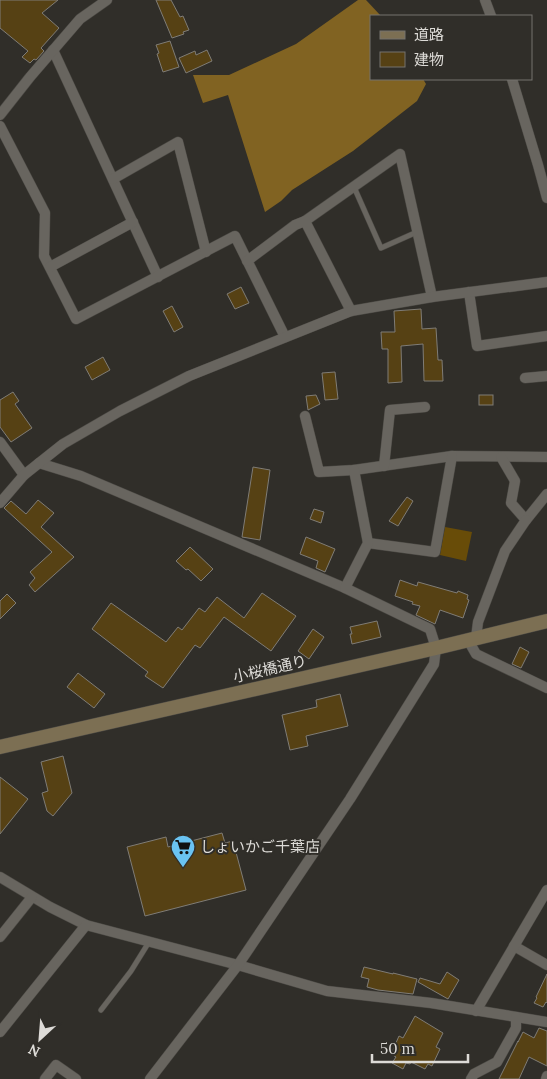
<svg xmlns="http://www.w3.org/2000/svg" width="547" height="1079" font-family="Lora,'Noto Sans JP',serif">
<rect width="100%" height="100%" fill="#302e29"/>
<path fill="#684c08" d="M445,527L472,532L466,561L440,555Z"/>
<path fill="#816322" d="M358,0H366L381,16H371V79H423L426,84L417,101L353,151L292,190L281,201L265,212L228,95L203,103L193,75H229L296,44Z"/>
<g fill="#564114" stroke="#7f7c76">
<path d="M0,0H58L42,13L59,28L41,48L44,51L36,60L34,59L30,63L22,57L28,51L0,28Z"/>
<path d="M156,0H171L180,17L183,16L189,30L183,32L184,34L172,38Z"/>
<path d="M170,41L179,67L163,72L157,54L159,53L156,45Z"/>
<path d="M207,50L212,61L186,73L179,58L195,51L196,55Z"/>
<path d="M241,287L249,303L235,309L227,294Z"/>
<path d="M172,306L183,327L174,332L163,311Z"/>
<path d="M421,309L422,329L436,328L438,360H442L443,381H424L423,344L401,346L402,382L388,383V349H382L381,332H395L394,311Z"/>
<path d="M103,357L110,370L92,380L85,367Z"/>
<path d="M335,372L338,399L325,400L322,373Z"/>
<path d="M13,392L19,401L15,404L32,428L11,442L0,427V400Z"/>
<path d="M316,395L320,404L308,410L306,396Z"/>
<rect x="479" y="395" width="14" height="10"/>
<path d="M253,467L270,470L260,540L242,537Z"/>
<path d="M407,497L413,501L398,526L389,521Z"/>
<path d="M38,500L54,513L41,527L74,557L35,592L29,585L35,578L30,572L52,552L4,508L11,501L26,514Z"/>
<path d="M314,509L324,512L321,523L310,519Z"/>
<path d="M306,537L335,549L325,572L316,568L318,561L300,554Z"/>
<path d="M190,547L213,569L201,581L188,569L186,570L176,561Z"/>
<path d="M400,580L417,586L418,582L457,593L458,591L468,595L467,599L469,600L463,618L440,610L435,624L416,615L420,606L412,604L413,602L395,596Z"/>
<path d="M262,593L296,616L271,651L224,617L200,648L195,645L163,688L145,676L148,672L92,629L111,603L166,642L178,627L182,630L199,608L205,612L217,597L244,618Z"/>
<path d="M7,594L16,603L0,619V601Z"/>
<path d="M377,621L381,637L352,644L350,634H352L350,627Z"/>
<path d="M313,629L324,637L309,659L298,651Z"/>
<path d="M520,647L529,652L521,668L512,664Z"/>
<path d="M78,673L105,694L94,708L67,687Z"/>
<path d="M340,694L348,726L306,736L308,746L290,750L282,715L317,707L316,700Z"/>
<path d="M63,756L72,793L53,816L47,811L42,793L48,791L41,762Z"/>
<path d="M0,777L28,799L0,834Z"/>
<path d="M222,833L225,843L233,841L246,890L145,916L127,847L166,837L168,847Z"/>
<path d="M364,967L393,974V973L417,979L413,994L378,990L367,987L369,979L361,977Z"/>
<path d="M447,972L459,980L448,999L418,982L420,978L440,984Z"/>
<path d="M547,974V1003L546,1002L543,1007L534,1003L537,998L536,997Z"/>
<path d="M415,1016L443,1033L436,1047L440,1049L432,1066L428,1064L425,1069L411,1062L410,1064L406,1063L403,1069L392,1063L396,1057L391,1054L399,1036L403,1038Z"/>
<path d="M539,1028L547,1031V1066L529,1057L519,1079H499L518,1041V1042L523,1032L534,1038Z"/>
</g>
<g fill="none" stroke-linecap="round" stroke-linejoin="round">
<defs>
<g id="lane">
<path d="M354,187L381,248L417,232"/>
<path d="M101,1010L131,971L149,942"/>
</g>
<g id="street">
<path d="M485,0L491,16"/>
<path d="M53,50L158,277"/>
<path d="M512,79L538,165L547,198"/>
<path d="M0,115L30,77L80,19L107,0"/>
<path d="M0,126L45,213L44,256L76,319L235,236L285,337"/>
<path d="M113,179L178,142L206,252"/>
<path d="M305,221L400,154L432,297"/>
<path d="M247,261L295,225L305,221L351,311"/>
<path d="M50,267L133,222"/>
<path d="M469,292L477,346L547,336"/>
<path d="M525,378L547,376"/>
<path d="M305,416L319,472L354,470L452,456L547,457"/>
<path d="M0,442L24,475"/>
<path d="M501,457L515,481L511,503L526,520L547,494"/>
<path d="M39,463L81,476L345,588"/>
<path d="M384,466L390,410L425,407"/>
<path d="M0,503L24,475L63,444L120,411L189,376L351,311L432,297L547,282"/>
<path d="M368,543L435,552L452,456"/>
<path d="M476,638L478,622L505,551L526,520"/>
<path d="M468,640L476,654L547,688"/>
<path d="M0,877L50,907L86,925L238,965L327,991L431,1003L547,1022"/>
<path d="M0,937L32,897"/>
<path d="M514,946L547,965"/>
<path d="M476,1011L547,890"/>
<path d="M0,1032L86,925"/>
<path d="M45,1079L56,1065L76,1079"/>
<path d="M150,1079L238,965L350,799L434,664L436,648L430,629L345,588L368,543L354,470"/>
<path d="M471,1079L474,1074L497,1062L516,1028V1017"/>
<path d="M546,1079L547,1076"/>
</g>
<path id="secondary" d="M0,747L436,648L547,621"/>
</defs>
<use href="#lane" stroke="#4b4944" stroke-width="6"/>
<use href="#street" stroke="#4b4944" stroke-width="11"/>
<use href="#secondary" stroke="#4b4944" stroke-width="15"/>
<use href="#lane" stroke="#68655f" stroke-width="5"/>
<use href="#street" stroke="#68655f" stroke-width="10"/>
<use href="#secondary" stroke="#7c6f53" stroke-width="14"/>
</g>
<defs>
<symbol id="supermarket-pin" viewBox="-11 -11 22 30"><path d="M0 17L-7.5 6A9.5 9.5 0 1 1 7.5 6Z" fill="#6ac3f1" stroke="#302e29"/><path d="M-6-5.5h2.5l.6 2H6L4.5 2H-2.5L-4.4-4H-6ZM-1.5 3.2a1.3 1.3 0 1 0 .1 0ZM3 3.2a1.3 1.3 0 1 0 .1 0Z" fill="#111"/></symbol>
</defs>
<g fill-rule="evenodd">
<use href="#supermarket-pin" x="169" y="833" width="28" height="38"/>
</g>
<g text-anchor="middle" stroke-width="4" stroke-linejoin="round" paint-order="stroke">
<g font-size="15" fill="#dddbd7" stroke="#302e29">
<text transform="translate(270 669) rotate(-13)" y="5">小桜橋通り</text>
</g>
<g font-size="15" fill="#dddbd7" stroke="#302e29" text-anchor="start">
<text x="200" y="852">しょいかご千葉店</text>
</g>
</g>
<rect x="370" y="15" width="162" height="65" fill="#302e29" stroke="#75736f"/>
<rect x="380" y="31" width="25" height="8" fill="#7c6f53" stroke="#75736f"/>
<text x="414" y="40" font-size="15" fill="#dddbd7">道路</text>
<rect x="380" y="52" width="25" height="15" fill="#564114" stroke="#75736f"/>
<text x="414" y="65" font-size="15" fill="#dddbd7">建物</text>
<g transform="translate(40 1039) rotate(206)" stroke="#302e29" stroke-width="4" paint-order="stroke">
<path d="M0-4L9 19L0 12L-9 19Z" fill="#dddbd7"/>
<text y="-8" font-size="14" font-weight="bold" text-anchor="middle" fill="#dddbd7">N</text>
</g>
<path d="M372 1054v8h96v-8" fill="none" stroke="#dddbd7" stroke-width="2.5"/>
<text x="380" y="1054" font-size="15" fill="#dddbd7" stroke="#302e29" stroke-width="4" paint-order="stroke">50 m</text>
</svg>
